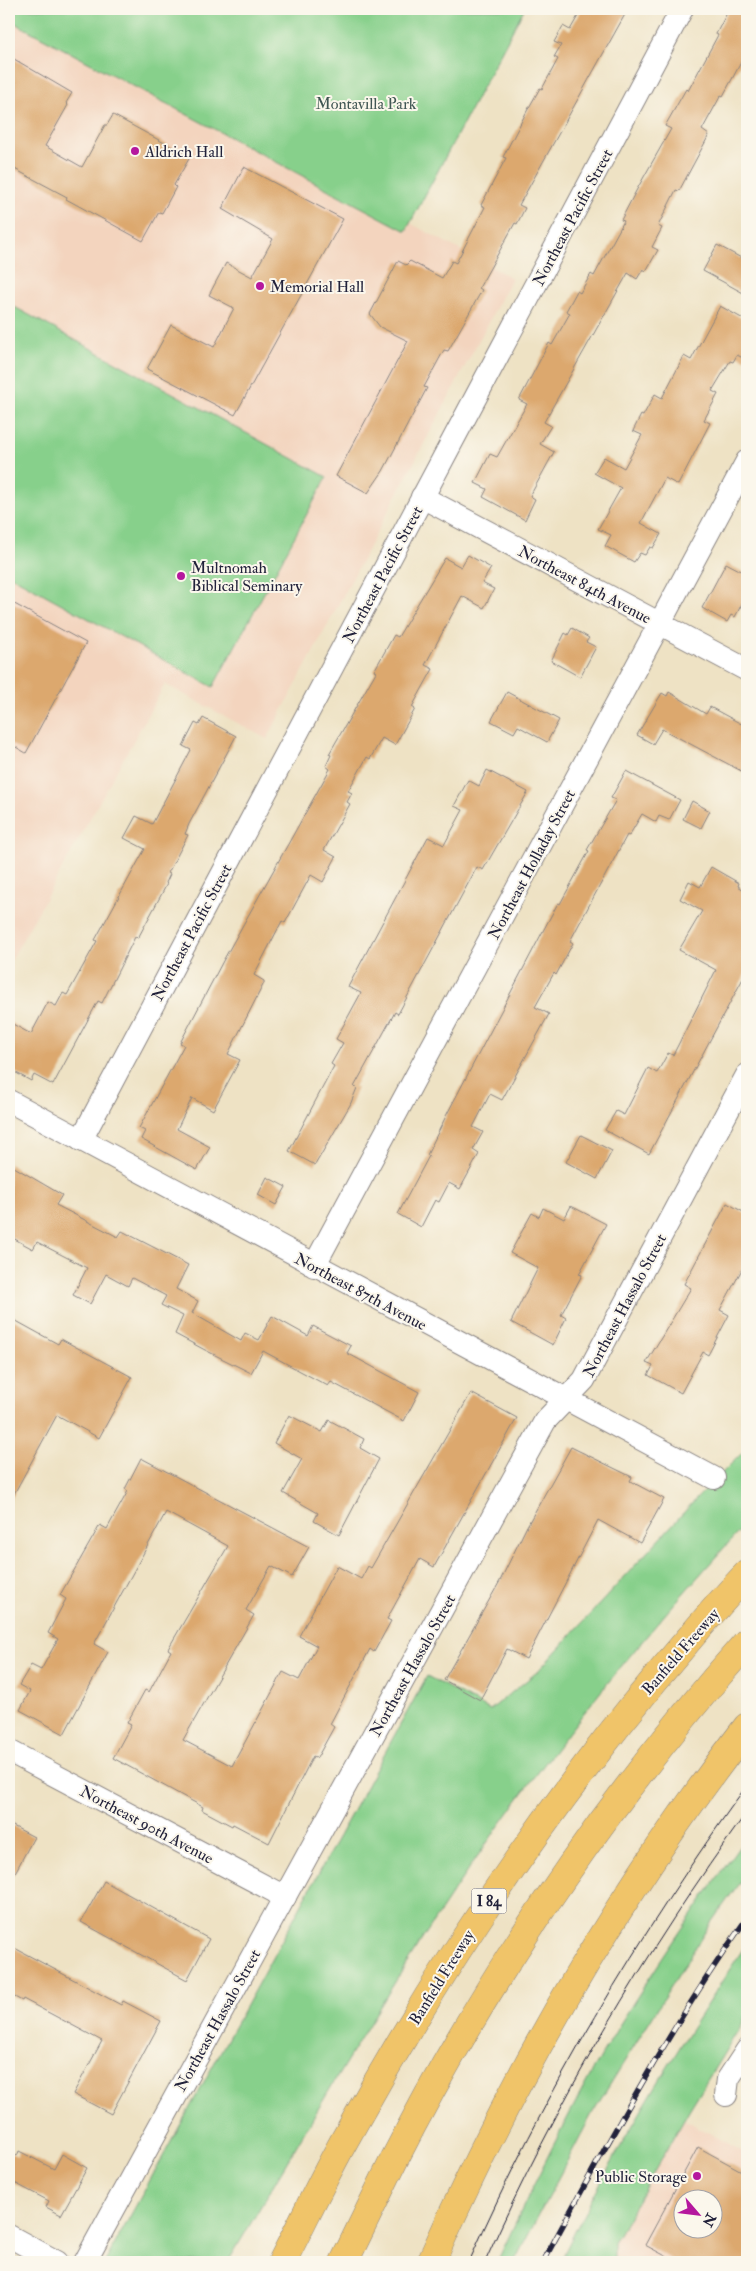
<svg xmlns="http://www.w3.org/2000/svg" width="756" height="2271" font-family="'IM FELL Double Pica',serif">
<rect width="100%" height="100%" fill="#fbf7ec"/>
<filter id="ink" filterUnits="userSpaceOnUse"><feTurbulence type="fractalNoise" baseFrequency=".02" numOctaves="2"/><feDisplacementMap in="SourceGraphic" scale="10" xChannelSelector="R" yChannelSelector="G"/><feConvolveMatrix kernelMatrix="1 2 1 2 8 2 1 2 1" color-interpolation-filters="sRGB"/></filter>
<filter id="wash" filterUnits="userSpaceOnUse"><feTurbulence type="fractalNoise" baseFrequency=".0096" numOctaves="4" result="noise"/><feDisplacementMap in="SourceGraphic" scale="20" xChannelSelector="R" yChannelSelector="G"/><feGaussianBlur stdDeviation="1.12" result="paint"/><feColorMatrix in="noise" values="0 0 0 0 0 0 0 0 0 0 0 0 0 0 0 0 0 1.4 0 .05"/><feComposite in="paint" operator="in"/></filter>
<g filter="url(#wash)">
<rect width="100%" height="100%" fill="#eee2c4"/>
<g fill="#f3d4be" fill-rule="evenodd">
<path d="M9,20L406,231L410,223L512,278L267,739L165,684L9,964Z"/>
<path d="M680,2117L747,2154V2262H602ZM684,2198H714V2228H684Z"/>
</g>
<g fill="#87d08b" stroke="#547963">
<path d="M9,9H524L406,231L9,20Z"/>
<path d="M9,304L327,477L213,687L9,575Z"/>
<path d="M747,1448V1523C636,1642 535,1769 445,1904C368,2021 299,2142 228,2262H105L427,1676L490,1710L537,1672L697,1498Z"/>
<path d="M747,1836V1872L710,1924L593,2112L514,2262H497C535,2181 574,2100 620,2024C660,1960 703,1897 747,1836Z"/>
<path d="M747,1943V2012L742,2024L689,2110L614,2243V2262H560C613,2151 679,2046 747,1943Z"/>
</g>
<g id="blocks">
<g fill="#dca86e" fill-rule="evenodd">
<path d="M582,9H628L519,205L525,208L517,224L515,223L479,288L482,290L448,351L444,350L424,387L427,388L383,471L368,493L336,476L408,341L380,327L370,314L398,261L406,265L410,261L442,278L452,261L456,263L485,207L481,205L506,158L503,157L527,111L540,88L542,89L558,59L554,57L561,45L554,42L563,26L570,30Z"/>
<path d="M729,9H747V51L723,96L721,95L702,130L709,135L679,191L676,190L658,226L662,228L652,247L658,250L646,271L643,269L637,279L628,273L544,422L551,426L540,444L554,452L530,496L535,499L525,520L483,497L487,489L475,483L490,454L497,457L527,404L519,400L549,343L552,345L570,313L566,311L577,291L580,293L591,274L594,276L624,221L621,220L636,191L671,129L665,126L686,89L688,91L718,35L716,34Z"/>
<path d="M9,56L72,93L66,103L68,105L45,146L82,167L105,125H107L113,115L190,157L174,185L176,187L162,213L159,212L143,241L66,199L67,197L9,166Z"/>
<path d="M244,167L343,219L235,415L147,369L171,325L214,347L234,308L209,295L226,263L252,277L273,239L222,209Z"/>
<path d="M717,245L747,261V295L703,271Z"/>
<path d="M720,306L747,321V360L737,355L733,362L730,361L712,391L718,394L704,420L710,423L678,485L665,478L641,523L661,534L653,548L650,547L645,555L640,553L634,562L605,546L611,535L598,529L621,488L594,473L604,457L624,468L642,435L633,431L641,415L643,416L655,394L662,398L684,356L691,360Z"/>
<path d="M468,555L491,568L482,583L494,589L484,608L462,596L425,665L433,669L412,707L415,709L395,745L382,738L370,759L367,757L348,791L352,793L347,802L350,804L324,850L336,857L323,882L311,875L285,923L282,921L254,975L264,981V983L228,1054L240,1060L213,1110L192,1098L177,1129L210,1147L197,1170L141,1139L145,1131L139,1128L184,1045L180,1043L224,959L330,769L326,766L331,755L329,754L376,672L374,671L394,635L398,637L445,558L461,567Z"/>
<path d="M726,563L747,574V594L735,617L731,615L727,622L702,608Z"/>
<path d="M9,601L86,643L26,753L9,743Z"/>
<path d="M572,628L589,638L586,642L596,647L580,677L551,661L565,633L568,635Z"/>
<path d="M507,692L559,720L547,742L518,726L514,733L491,721Z"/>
<path d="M669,692L706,714L710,707L747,727V774L662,729L653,744L637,735L662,693L667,696Z"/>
<path d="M203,718L236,736L189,824L185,834L188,835L168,873L170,874L166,883L167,884L138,938L135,937L102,1003L98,1001L53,1085L34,1075L31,1081L9,1069V1022L31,1034L48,1002L56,1006L63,993L67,995L97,941L95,940L145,849L124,838L136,816L152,824L191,750L183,746L195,723L199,725Z"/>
<path d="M487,770L528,792L483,870L477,867L398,1014L395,1012L371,1056L354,1087L357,1088L350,1105L315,1165L289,1151L334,1066L331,1064L343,1043L336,1039L361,993L348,987L428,837L444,845L463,810L454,806L468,780L479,786Z"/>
<path d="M626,771L680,800L669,820L659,816L656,822L642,814L629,836L627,835L570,941L573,943L556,975L554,973L535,1007L549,1014L502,1100L490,1094L473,1127L483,1132L473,1150L479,1154L460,1189L449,1183L439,1202L435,1200L421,1227L398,1214L429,1156L427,1155L446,1116L543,931L558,903L560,904L589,851L587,850L616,800L611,798Z"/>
<path d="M692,801L710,811L701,828L683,819Z"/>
<path d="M711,867L739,883L738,886L747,892V971L649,1154L605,1130L616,1111L624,1115L648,1068L657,1073L668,1053L673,1055L716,970L679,950L702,911L680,899L689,881L700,887Z"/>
<path d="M581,1135L612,1151L597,1179L566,1162Z"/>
<path d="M9,1164L62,1195L56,1205L118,1237L122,1231L188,1265L176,1289L198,1301L192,1313L241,1341L245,1333L259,1340L272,1316L308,1336L313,1326L351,1346L347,1353L419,1392L404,1421L331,1382L328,1386L263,1351L251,1373L205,1350L175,1334L183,1316L161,1305L166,1296L132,1278L128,1286L106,1274L90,1304L73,1295L87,1268L37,1242L33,1249L9,1236Z"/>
<path d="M267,1177L286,1187L276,1205L258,1195Z"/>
<path d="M727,1203L747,1214V1260L720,1310L729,1315L708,1355L703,1352L681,1393L648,1375L653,1366L646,1363L691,1288L684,1284Z"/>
<path d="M571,1206L606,1224L579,1274L582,1275L561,1315L566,1318L553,1345L511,1322L538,1268L510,1253L532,1213L539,1217L543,1208L564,1219Z"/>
<path d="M9,1317L58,1344L61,1339L132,1377L99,1438L57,1415L9,1503Z"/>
<path d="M471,1393L517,1418L434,1567L420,1559L387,1619L391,1621L374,1652L370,1649L348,1690L330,1724L334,1727L317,1758L313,1756L269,1843L233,1824L232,1826L202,1810L203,1807L113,1758L131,1725L127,1723L145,1690L149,1692L171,1651L168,1649L228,1546L166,1512L94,1644L108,1652L64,1734L20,1710L30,1691L19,1685L31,1665L41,1670L58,1639L48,1633L66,1599L60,1595L100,1525L107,1529L128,1491L125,1489L141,1458L309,1547L292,1577L271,1566L246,1610L254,1615L183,1740L232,1766L283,1672L299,1680L317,1646L299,1636L337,1566L361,1579L368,1566L371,1568Z"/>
<path d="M289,1415L322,1432L329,1420L364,1439L360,1448L379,1459L339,1535L314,1521L318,1513L283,1493L302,1459L274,1443Z"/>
<path d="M571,1447L632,1477L630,1481L664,1499L640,1543L598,1520L526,1659L507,1649L480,1700L444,1680L500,1581L527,1526Z"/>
<path d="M9,1824L34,1837L9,1884Z"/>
<path d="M104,1881L209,1939L187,1980L81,1922Z"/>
<path d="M9,1945L121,2005L123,2001L161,2021L111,2114L73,2094L102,2041L23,1999L22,2001L9,1994Z"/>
<path d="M698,2147L747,2174V2262H677L645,2245ZM684,2198H714V2228H684Z"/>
<path d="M19,2151L54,2169L62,2154L87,2168L61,2215L46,2207L49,2201L9,2180V2152L17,2156Z"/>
</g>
</g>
</g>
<g filter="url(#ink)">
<use href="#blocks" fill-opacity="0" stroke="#888280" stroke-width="1"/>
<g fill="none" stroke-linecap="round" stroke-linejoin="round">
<defs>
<g id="minor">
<path d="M422,497L747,670"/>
<path d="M9,1101L714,1478"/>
<path d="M81,1140L682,9"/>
<path d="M314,1266L747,461"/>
<path d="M9,1751L285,1897"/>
<path d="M726,2095L728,2079L747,2050"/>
<path d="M9,2236L57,2262"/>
<path d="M85,2262L545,1421L584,1380L747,1075"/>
</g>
<g id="motorway">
<path d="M282,2262C304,2219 325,2174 349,2132C438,1971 539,1819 656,1678C686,1643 715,1607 747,1574"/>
<path d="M344,2262C361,2228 377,2194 394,2160C489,1974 609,1799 747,1642"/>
<path d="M431,2262C515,2072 620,1891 747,1727"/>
</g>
</defs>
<use href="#minor" stroke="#888280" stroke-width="24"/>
<use href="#motorway" stroke="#888280" stroke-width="29"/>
<use href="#minor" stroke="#fff" stroke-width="22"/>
<use href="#motorway" stroke="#f0c469" stroke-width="28"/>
<g stroke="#22223b" stroke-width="1">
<path d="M469,2262C544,2093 639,1935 747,1785"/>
<path d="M485,2262C556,2103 645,1952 747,1812"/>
</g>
<defs>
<path id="rail" d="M543,2262C606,2145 670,2027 747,1918"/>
</defs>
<use href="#rail" stroke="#22223b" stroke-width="5.5"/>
<use href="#rail" stroke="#fbf7ec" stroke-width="4" stroke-dasharray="11" stroke-linecap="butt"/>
</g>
</g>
<g fill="#b5179e" stroke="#fbf7ec" stroke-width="2">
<circle cx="135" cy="151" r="5"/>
<circle cx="260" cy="286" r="5"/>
<circle cx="181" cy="576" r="5"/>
<circle cx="697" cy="2176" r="5"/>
</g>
<g text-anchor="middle" stroke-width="4" stroke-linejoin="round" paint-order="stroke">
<rect fill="#fbf7ec" stroke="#636270" stroke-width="1" x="471.5" y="1888.5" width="35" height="25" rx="4"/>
<g font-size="15" font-weight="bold" fill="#22223b">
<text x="489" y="1906">I 84</text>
</g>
<g font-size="16" fill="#405653" stroke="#fbf7ec">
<text x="366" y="109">Montavilla Park</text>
</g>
<g font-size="16" fill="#22223b" stroke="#fbf7ec" text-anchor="start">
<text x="145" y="157">Aldrich Hall</text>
<text x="270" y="292">Memorial Hall</text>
<text x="191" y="573">Multnomah<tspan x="191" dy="18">Biblical Seminary</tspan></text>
<text x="687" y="2182" text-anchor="end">Public Storage</text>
</g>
<g font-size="16" fill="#22223b" stroke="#fbf7ec">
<text transform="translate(572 217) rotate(-62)" y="6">Northeast Pacific Street</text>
<text transform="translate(382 574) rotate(-62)" y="6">Northeast Pacific Street</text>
<text transform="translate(585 584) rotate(28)" y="6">Northeast 84th Avenue</text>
<text transform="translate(531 864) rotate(-62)" y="6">Northeast Holladay Street</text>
<text transform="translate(191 932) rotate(-62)" y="6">Northeast Pacific Street</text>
<text transform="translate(361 1291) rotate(28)" y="6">Northeast 87th Avenue</text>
<text transform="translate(624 1305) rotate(-62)" y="6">Northeast Hassalo Street</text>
<text transform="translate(680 1651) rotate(-49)" y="6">Banfield Freeway</text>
<text transform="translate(412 1665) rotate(-61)" y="6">Northeast Hassalo Street</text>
<text transform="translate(147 1824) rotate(28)" y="6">Northeast 90th Avenue</text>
<text transform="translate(441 1977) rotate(-58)" y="6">Banfield Freeway</text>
<text transform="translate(217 2020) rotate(-61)" y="6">Northeast Hassalo Street</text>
</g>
</g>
<rect width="756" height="2271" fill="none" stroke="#fbf7ec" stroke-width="30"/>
<g transform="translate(698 2214) rotate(118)"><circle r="24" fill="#fbf7ec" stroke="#a4a2a5"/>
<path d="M0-4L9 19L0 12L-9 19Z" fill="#b5179e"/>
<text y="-8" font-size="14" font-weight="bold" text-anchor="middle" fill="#22223b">N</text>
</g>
</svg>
